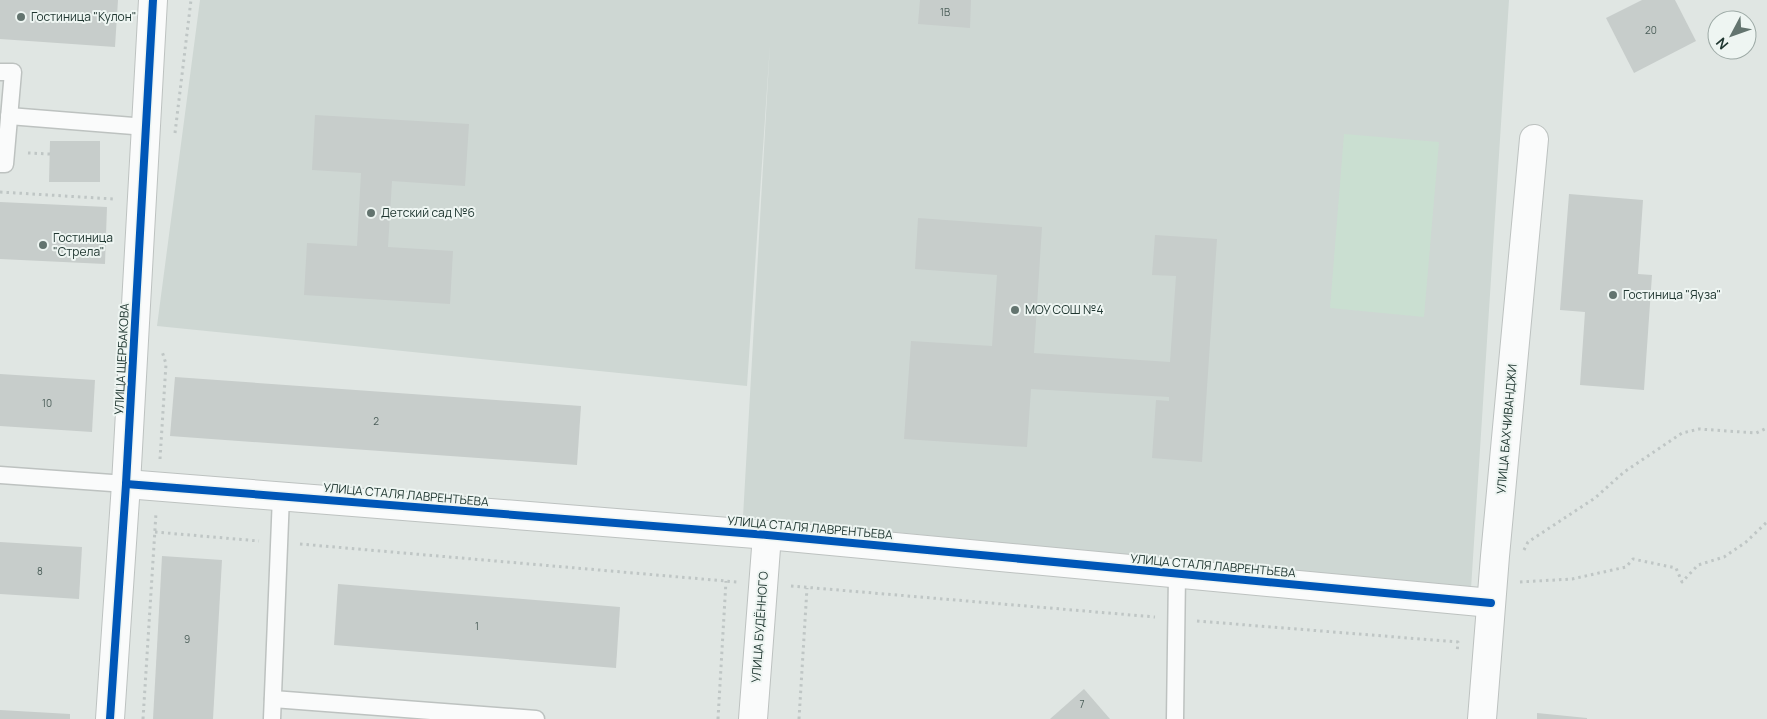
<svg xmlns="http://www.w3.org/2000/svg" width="1767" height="719" font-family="Manrope,sans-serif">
<rect width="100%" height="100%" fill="#e0e6e3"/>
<path fill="#ced7d3" d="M200,0H1509L1471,589L743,517L770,44L747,386L157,326Z"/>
<path fill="#cadfd1" d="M1344,134L1439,142L1424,317L1330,308Z"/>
<g fill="#c7cdcb">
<path d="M0,0H118L115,47L0,39Z"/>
<path d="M920,0H971L970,28L918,24Z"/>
<path d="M1642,0H1675L1696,41L1634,73L1606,18Z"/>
<path d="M315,115L469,124L465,186L392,181L388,247L453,251L450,304L304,295L307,243L357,246L361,173L312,170Z"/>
<path d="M50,141H100V182H49Z"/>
<path d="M1569,194L1643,200L1638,274L1652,275L1644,390L1580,385L1585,312L1560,310Z"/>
<path d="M0,202L107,207L105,264L0,259Z"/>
<path d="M918,218L1042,227L1034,353L1170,362L1176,276L1152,275L1155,235L1217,239L1202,462L1152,458L1156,400L1169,401V397L1031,389L1027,447L904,439L911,341L992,346L997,275L915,269Z"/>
<path d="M0,374L95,380L92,432L0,426Z"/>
<path d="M175,377L581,406L577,465L170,436Z"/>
<path d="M0,542L82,547L79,599L0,594Z"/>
<path d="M162,556L222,560L213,719H153Z"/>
<path d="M338,584L620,607L616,668L334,645Z"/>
<path d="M1084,689L1110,719H1050Z"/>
<path d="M0,710L70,714V719H0Z"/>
<path d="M1537,713L1587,718V719H1537Z"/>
</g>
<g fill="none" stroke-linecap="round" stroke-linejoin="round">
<defs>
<g id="lane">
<path d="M0,72H13L5,164H0"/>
<path d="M9,116L146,127"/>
<path d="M0,475L126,484"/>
<path d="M273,699L536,719"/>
<path d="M272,719L281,496"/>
<path d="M1175,719L1177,574"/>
</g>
<g id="street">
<path d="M126,484L767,535L1491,603"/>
<path d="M110,719L126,484L153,0"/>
<path d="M753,719L767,535"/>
<path d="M1482,719L1495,556L1534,139"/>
</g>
</defs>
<use href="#lane" stroke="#bdc2c0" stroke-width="19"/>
<use href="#street" stroke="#bdc2c0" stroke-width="30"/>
<g stroke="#bfc6c5" stroke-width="3" stroke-dasharray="2.5 4" stroke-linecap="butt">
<path d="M175,133L191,0"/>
<path d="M28,153L50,154"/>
<path d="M0,192L114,199"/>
<path d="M160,459L166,364L162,351"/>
<path d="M155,532L259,541"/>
<path d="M300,544L737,582"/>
<path d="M1524,550L1528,542L1595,498L1624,472L1682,433L1699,429L1756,433L1767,428"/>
<path d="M1520,582L1572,579L1626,567L1633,559L1676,568L1682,582L1698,565L1724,557L1746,542L1767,522"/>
<path d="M791,586L1155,617"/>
<path d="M1197,621L1458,642L1457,653"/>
<path d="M143,719L156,513"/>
<path d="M718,719L726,581"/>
<path d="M799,719L807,588"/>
</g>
<use href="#lane" stroke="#fafbfb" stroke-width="16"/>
<use href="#street" stroke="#fafbfb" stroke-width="28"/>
<defs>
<g id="cycleway">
<path d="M126,484L767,535L1491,603"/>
<path d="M110,719L126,484L153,0"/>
</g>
</defs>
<use href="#cycleway" stroke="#eef5f2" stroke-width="11"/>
<use href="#cycleway" stroke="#0057b8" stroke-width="8"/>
</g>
<g fill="#63746f" stroke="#eef5f2" stroke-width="2">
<circle cx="21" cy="17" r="5"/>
<circle cx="371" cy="213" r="5"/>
<circle cx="43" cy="245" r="5"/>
<circle cx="1613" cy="295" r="5"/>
<circle cx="1015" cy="310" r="5"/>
</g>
<g text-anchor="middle" stroke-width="4" stroke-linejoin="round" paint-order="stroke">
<g font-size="10" fill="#4a5d58">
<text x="945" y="16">1В</text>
<text x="1651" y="34">20</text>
<text x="47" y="407">10</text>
<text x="376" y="425">2</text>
<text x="40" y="575">8</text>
<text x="477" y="630">1</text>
<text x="187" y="643">9</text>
<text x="1082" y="708">7</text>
</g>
<g font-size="12" fill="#203731" stroke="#eef5f2" text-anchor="start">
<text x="31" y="21">Гостиница "Кулон"</text>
<text x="381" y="217">Детский сад №6</text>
<text x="53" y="242">Гостиница<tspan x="53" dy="14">"Стрела"</tspan></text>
<text x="1623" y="299">Гостиница "Яуза"</text>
<text x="1025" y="314">МОУ СОШ №4</text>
</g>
<g font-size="12" fill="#203731" stroke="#eef5f2">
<text transform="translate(122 359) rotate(-87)" y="4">УЛИЦА ЩЕРБАКОВА</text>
<text transform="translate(1507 429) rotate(-85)" y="4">УЛИЦА БАХЧИВАНДЖИ</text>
<text transform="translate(406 495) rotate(5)" y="4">УЛИЦА СТАЛЯ ЛАВРЕНТЬЕВА</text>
<text transform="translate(810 528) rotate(5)" y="4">УЛИЦА СТАЛЯ ЛАВРЕНТЬЕВА</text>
<text transform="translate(1213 566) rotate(5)" y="4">УЛИЦА СТАЛЯ ЛАВРЕНТЬЕВА</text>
<text transform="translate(760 627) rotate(-86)" y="4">УЛИЦА БУДЁННОГО</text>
</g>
</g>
<g transform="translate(1732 35) rotate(229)"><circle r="24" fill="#eef5f2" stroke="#9ca9a5"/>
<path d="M0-4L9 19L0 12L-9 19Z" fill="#63746f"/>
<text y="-8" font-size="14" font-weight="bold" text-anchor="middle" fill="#203731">N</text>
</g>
</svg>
